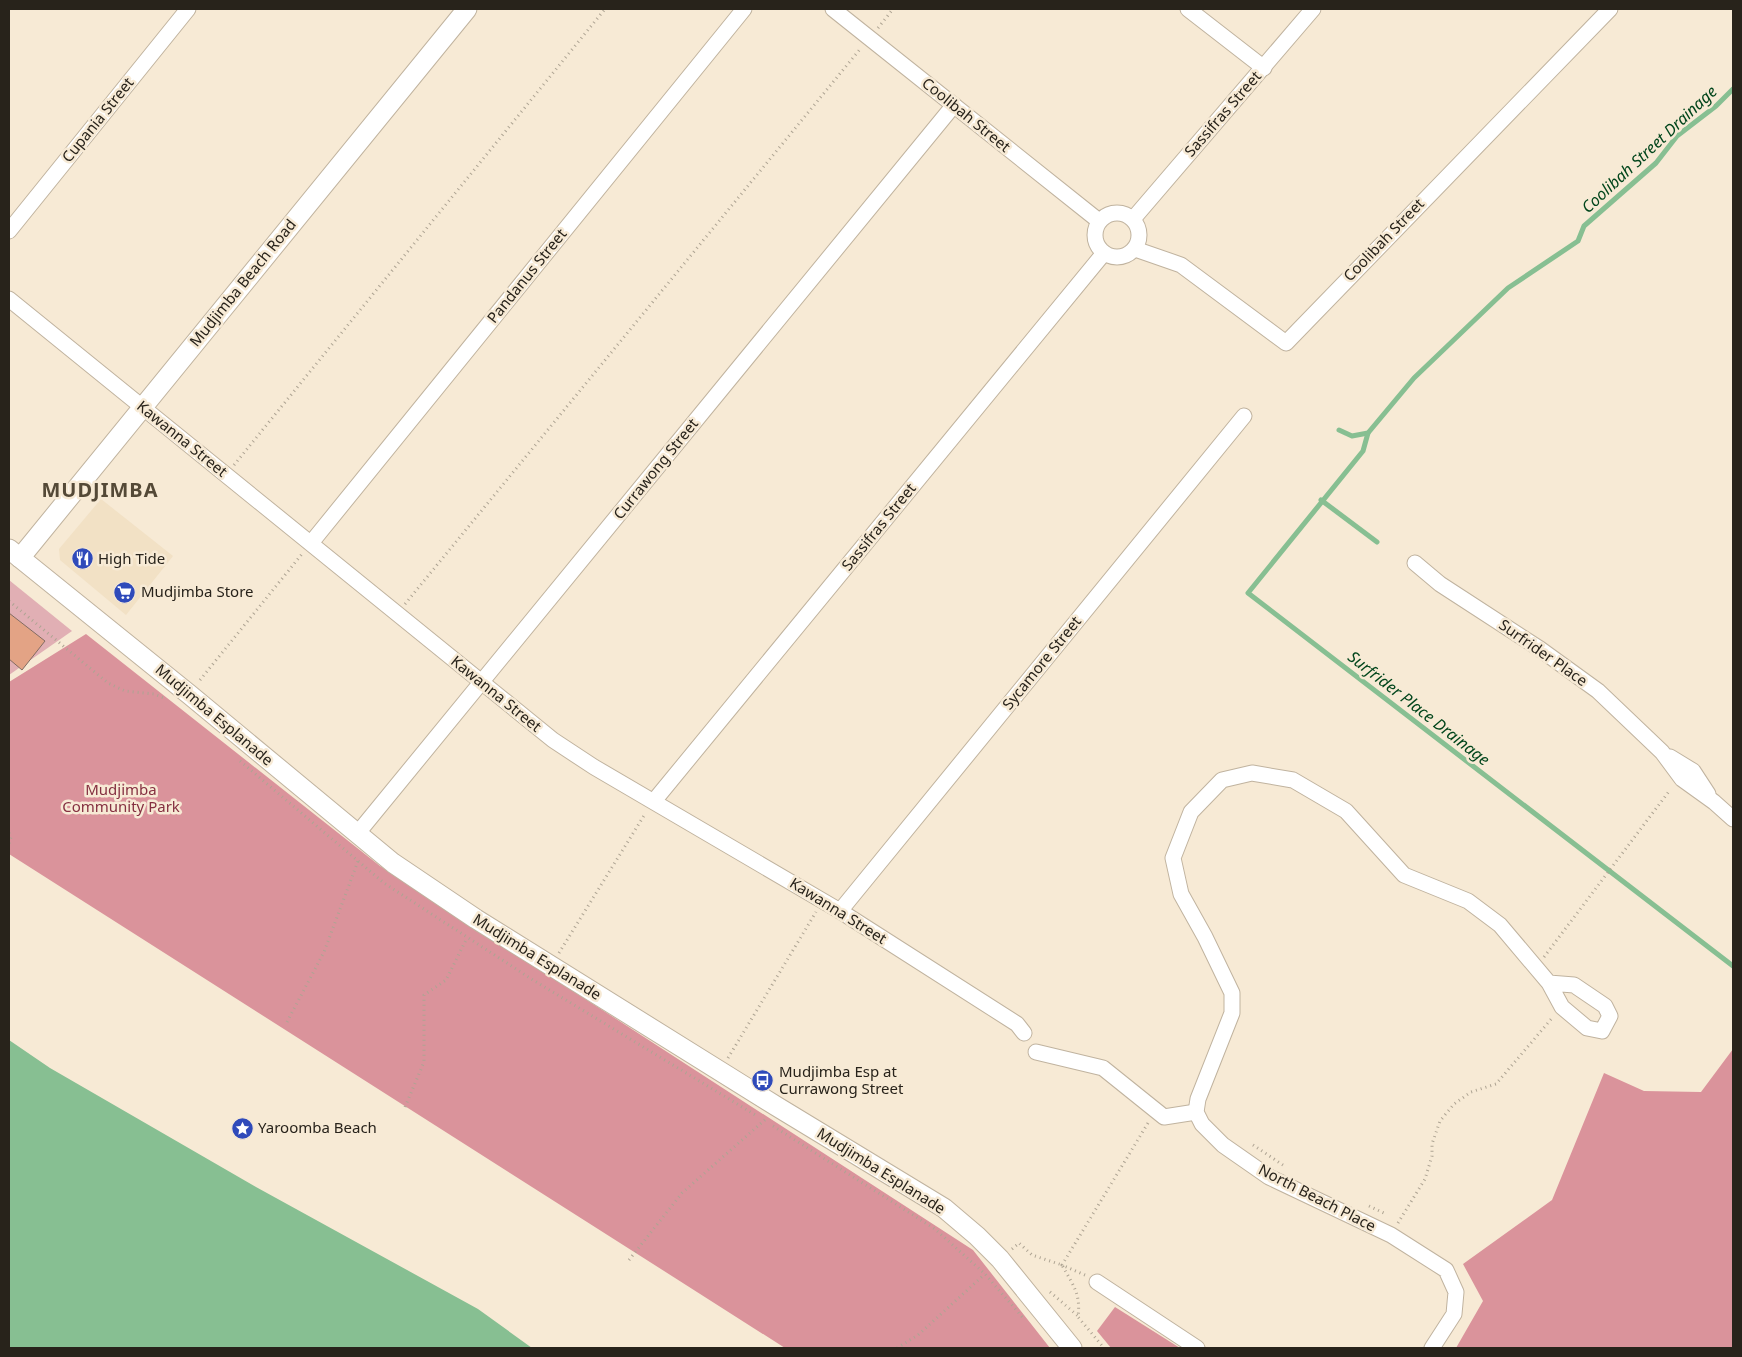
<svg xmlns="http://www.w3.org/2000/svg" width="1742" height="1357" font-family="'Noto Sans',sans-serif">
<rect width="100%" height="100%" fill="#f7ead5"/>
<path fill="#f2e1c5" d="M101,499L173,556L126,615L60,560L59,549Z"/>
<path fill="#e1afb4" d="M9,580L72,631L9,675Z"/>
<g fill="#da939b">
<path d="M86,634L380,866L973,1250L1050,1348H785L9,854V682Z"/>
<path d="M1733,1049V1348H1456L1483,1301L1463,1264L1552,1200L1604,1073L1644,1091L1701,1092Z"/>
<path d="M1115,1307L1180,1348H1111L1097,1331Z"/>
</g>
<path fill="#87bf92" d="M9,1040L50,1068L256,1187L478,1309L532,1348H9Z"/>
<g fill="none" stroke-linecap="round" stroke-linejoin="round">
<g stroke="#87bf92" stroke-width="5">
<path d="M1339,430L1352,436L1368,433L1414,378L1508,288L1578,241L1584,226L1656,163L1677,136L1716,106L1733,89"/>
<path d="M1368,433L1363,451L1248,593L1733,966"/>
<path d="M1321,500L1377,542"/>
</g>
</g>
<path fill="#e3a385" stroke="#826c62" d="M9,613L45,641L22,670L9,659Z"/>
<g fill="none" stroke-linecap="round" stroke-linejoin="round">
<defs>
<g id="minor">
<path d="M833,9L1099,221"/>
<path d="M1188,9L1264,68"/>
<circle cx="1117" cy="235" r="22"/>
<path d="M1133,219L1313,9"/>
<path d="M9,231L188,9"/>
<path d="M1135,249L1181,265L1286,343L1610,9"/>
<path d="M9,299L553,740L594,767L840,911L1017,1024L1024,1033"/>
<path d="M311,543L744,9"/>
<path d="M1415,563L1440,584L1540,649L1598,691L1662,752L1682,779L1714,802L1733,819"/>
<path d="M1670,757L1693,771L1708,794"/>
<path d="M654,801L1104,253"/>
<path d="M357,834L954,105"/>
<path d="M840,911L1244,416"/>
<path d="M1036,1052L1103,1068L1164,1117L1196,1112"/>
<path d="M1097,1282L1197,1348"/>
<path d="M1432,1348L1454,1314L1456,1292L1446,1270L1391,1235L1269,1177L1223,1145L1202,1124L1196,1112L1198,1099L1232,1013V993L1205,937L1181,894L1173,858L1191,812L1222,780L1252,773L1293,780L1346,811L1404,875L1468,901L1500,925L1549,983L1562,1007L1587,1028L1602,1031L1610,1016L1605,1006L1574,985L1549,983"/>
</g>
<g id="tertiary">
<path d="M9,549L190,695L393,863L476,919L776,1106L944,1208L977,1236L1000,1259L1072,1348"/>
<path d="M20,558L467,9"/>
</g>
</defs>
<use href="#minor" stroke="#c0b39f" stroke-width="17"/>
<use href="#tertiary" stroke="#c0b39f" stroke-width="21"/>
<g stroke="#aea493" stroke-width="3" stroke-dasharray="1 4" stroke-linecap="butt">
<path d="M878,28L893,9"/>
<path d="M234,465L605,9"/>
<path d="M9,601L108,683L125,691L154,694L164,698"/>
<path d="M405,604L861,48"/>
<path d="M200,680L302,554"/>
<path d="M240,761L384,883L533,980L757,1116"/>
<path d="M9,833L11,837L9,844"/>
<path d="M559,953L645,814"/>
<path d="M1544,957L1670,790"/>
<path d="M287,1022L324,952L358,861"/>
<path d="M728,1058L816,912"/>
<path d="M405,1107L424,1062V995L446,980L467,938"/>
<path d="M773,1126L935,1229L985,1274L1024,1319"/>
<path d="M1253,1145L1283,1165"/>
<path d="M1369,1206L1386,1214"/>
<path d="M1398,1223L1425,1179L1432,1156V1144L1440,1121L1454,1104L1471,1092L1496,1084L1553,1017"/>
<path d="M1012,1249L1019,1243L1032,1255L1062,1265C1073,1285 1081,1294 1078,1317L1104,1348"/>
<path d="M629,1260L682,1193L767,1118"/>
<path d="M1085,1275L1062,1265L1148,1123"/>
<path d="M1050,1292L1078,1316"/>
<path d="M897,1348L918,1335L985,1274"/>
</g>
<use href="#minor" stroke="#fff" stroke-width="15"/>
<use href="#tertiary" stroke="#fff" stroke-width="19"/>
</g>
<defs>
<symbol id="restaurant-disc" viewBox="-11 -11 22 22"><circle r="9.5" fill="#2f4aba" stroke="#f7ead5"/><path d="M-5-6h1v4h1v-4h1v4h1v-4h1v5L-1.5 .5V6h-2V.5L-5-1ZM5-6V6H3V1.5H1.5Q1.5-4 5-6Z" fill="#fff"/></symbol>
<symbol id="supermarket-disc" viewBox="-11 -11 22 22"><circle r="9.5" fill="#2f4aba" stroke="#f7ead5"/><path d="M-6-5.5h2.5l.6 2H6L4.5 2H-2.5L-4.4-4H-6ZM-1.5 3.2a1.3 1.3 0 1 0 .1 0ZM3 3.2a1.3 1.3 0 1 0 .1 0Z" fill="#fff"/></symbol>
<symbol id="bus-disc" viewBox="-11 -11 22 22"><circle r="9.5" fill="#2f4aba" stroke="#f7ead5"/><path d="M-5-6H5V4H4V6H2V4H-2V6H-4V4H-5ZM-3.5-4V0h7V-4ZM-3.5 1.2v1.5H-2V1.2ZM2 1.2v1.5H3.5V1.2Z" fill="#fff"/></symbol>
<symbol id="sight-disc" viewBox="-11 -11 22 22"><circle r="9.5" fill="#2f4aba" stroke="#f7ead5"/><path d="M0-6L1.8-2.2L6-1.7L2.9 1.2L3.7 5.4L0 3.3L-3.7 5.4L-2.9 1.2L-6-1.7L-1.8-2.2Z" fill="#fff"/></symbol>
</defs>
<g fill-rule="evenodd">
<use href="#restaurant-disc" x="70" y="546" width="25" height="25"/>
<use href="#supermarket-disc" x="112" y="580" width="25" height="25"/>
<use href="#bus-disc" x="750" y="1068" width="25" height="25"/>
<use href="#sight-disc" x="230" y="1116" width="25" height="25"/>
</g>
<g text-anchor="middle" stroke-width="5" stroke-linejoin="round" paint-order="stroke">
<g font-size="15" fill="#28231b" stroke="#f7ead5">
<text transform="translate(1223 114) rotate(-49)" y="5">Sassifras Street</text>
<text transform="translate(966 115) rotate(39)" y="5">Coolibah Street</text>
<text transform="translate(98 120) rotate(-51)" y="5">Cupania Street</text>
<text transform="translate(1384 240) rotate(-46)" y="5">Coolibah Street</text>
<text transform="translate(527 276) rotate(-51)" y="5">Pandanus Street</text>
<text transform="translate(243 283) rotate(-51)" y="5">Mudjimba Beach Road</text>
<text transform="translate(182 439) rotate(39)" y="5">Kawanna Street</text>
<text transform="translate(656 469) rotate(-51)" y="5">Currawong Street</text>
<text transform="translate(879 527) rotate(-51)" y="5">Sassifras Street</text>
<text transform="translate(1543 653) rotate(35)" y="5">Surfrider Place</text>
<text transform="translate(1042 663) rotate(-51)" y="5">Sycamore Street</text>
<text transform="translate(496 694) rotate(39)" y="5">Kawanna Street</text>
<text transform="translate(214 715) rotate(40)" y="5">Mudjimba Esplanade</text>
<text transform="translate(838 911) rotate(32)" y="5">Kawanna Street</text>
<text transform="translate(537 957) rotate(32)" y="5">Mudjimba Esplanade</text>
<text transform="translate(881 1171) rotate(32)" y="5">Mudjimba Esplanade</text>
<text transform="translate(1317 1198) rotate(27)" y="5">North Beach Place</text>
</g>
<g font-size="15" fill="#28231b" stroke="#f7ead5" text-anchor="start">
<text x="98" y="564">High Tide</text>
<text x="141" y="597">Mudjimba Store</text>
<text x="779" y="1077">Mudjimba Esp at<tspan x="779" dy="17">Currawong Street</tspan></text>
<text x="258" y="1133">Yaroomba Beach</text>
</g>
<g font-size="15" fill="#853041" stroke="#f7ead5">
<text x="121" y="795">Mudjimba<tspan x="121" dy="17">Community Park</tspan></text>
</g>
<g font-size="16" font-style="italic" fill="#00451b" stroke="#f7ead5">
<text transform="translate(1649 149) rotate(-43)" y="6">Coolibah Street Drainage</text>
<text transform="translate(1419 708) rotate(38)" y="6">Surfrider Place Drainage</text>
</g>
<g font-size="20" font-weight="bold" letter-spacing="1" fill="#544937" stroke="#f7ead5">
<text x="100" y="497">MUDJIMBA</text>
</g>
</g>
<rect width="1742" height="1357" fill="none" stroke="#28231b" stroke-width="20"/>
</svg>
